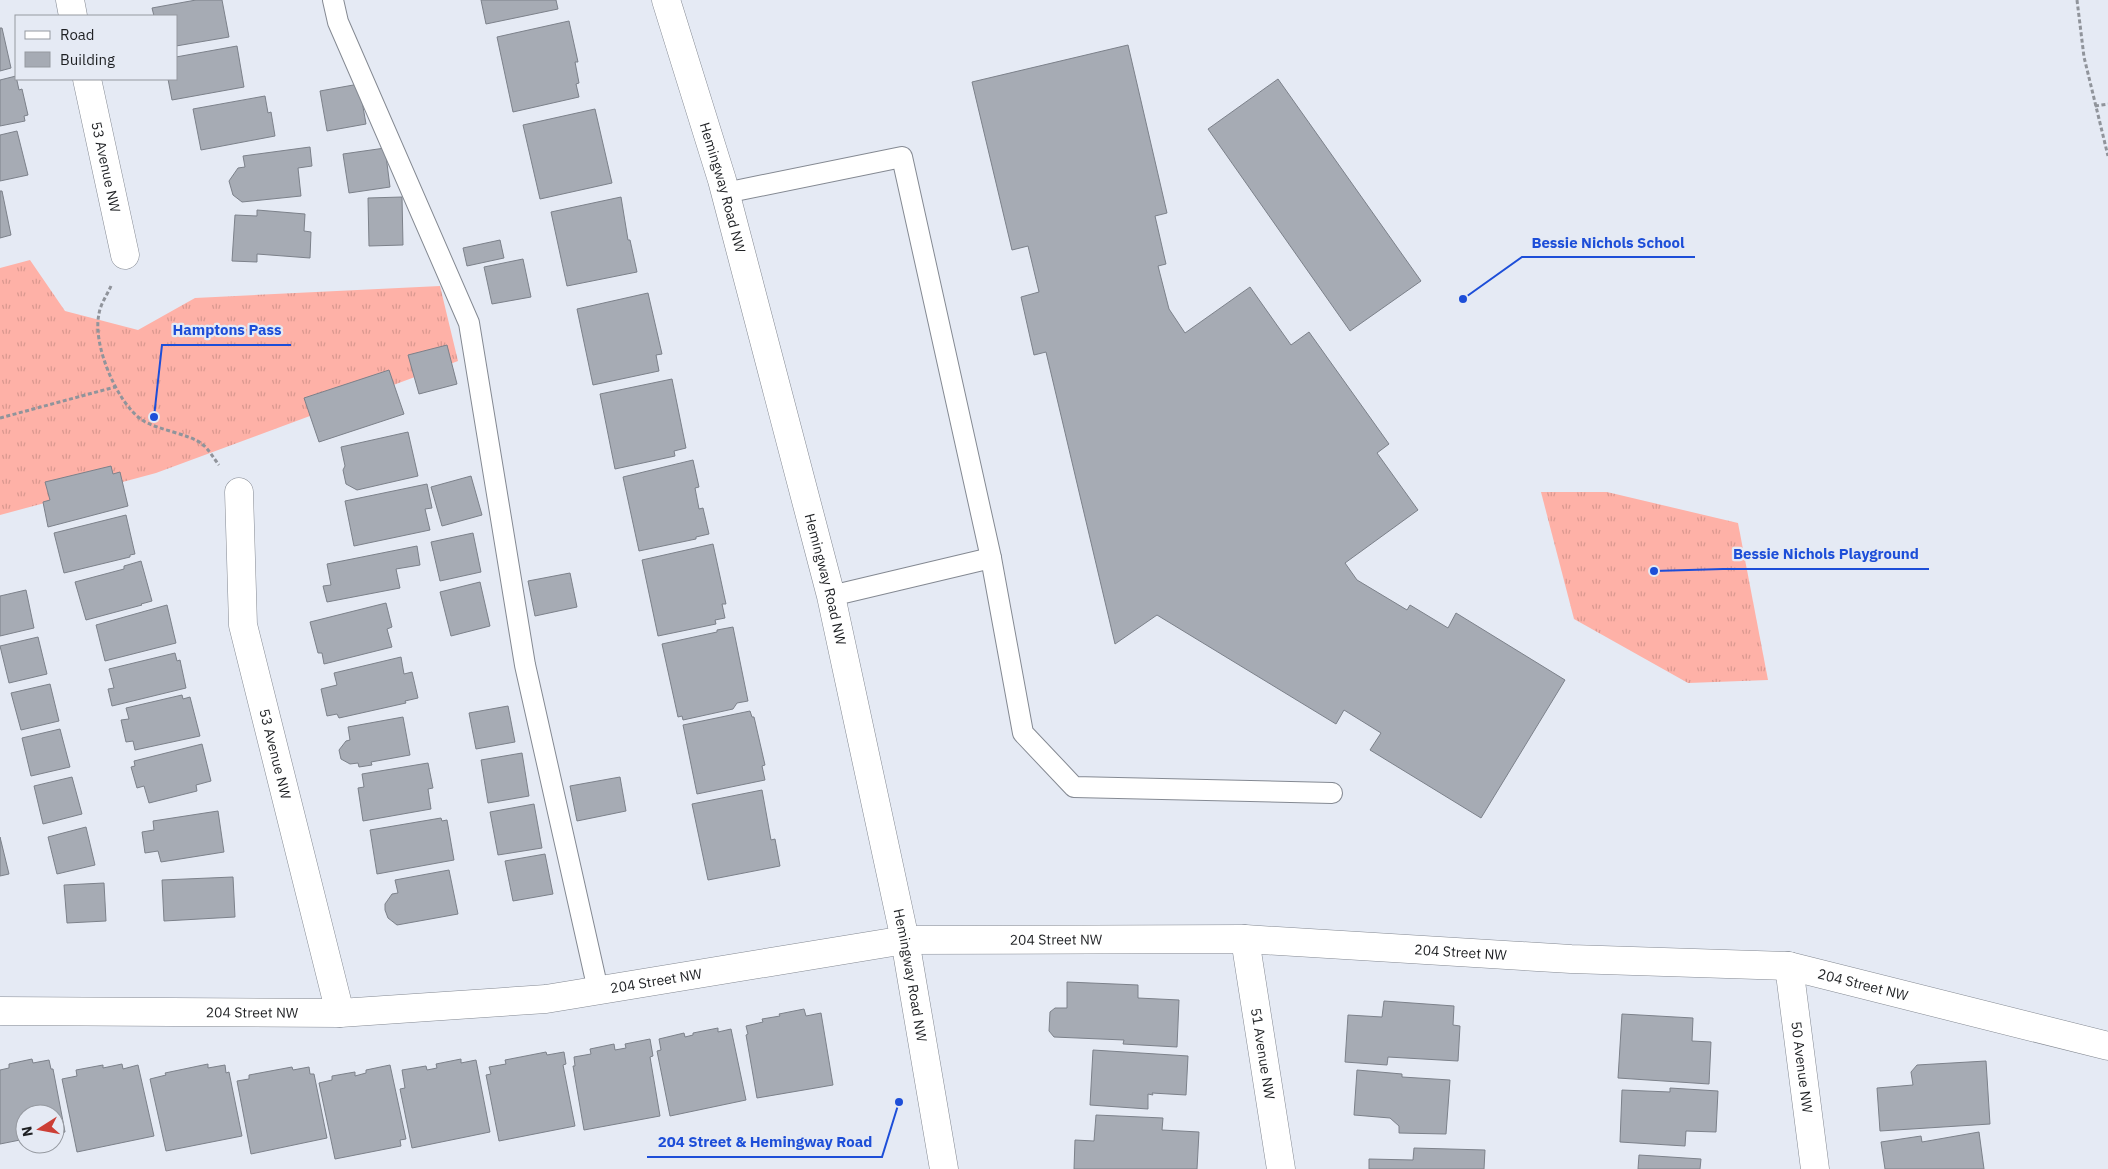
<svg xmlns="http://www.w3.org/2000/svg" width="2108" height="1169" font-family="'IBM Plex Sans',sans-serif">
<defs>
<pattern id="grass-tufts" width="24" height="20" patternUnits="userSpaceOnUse" patternTransform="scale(1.25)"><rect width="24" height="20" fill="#feb1a7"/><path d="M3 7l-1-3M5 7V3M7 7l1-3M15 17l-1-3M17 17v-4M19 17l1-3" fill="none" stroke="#d9988f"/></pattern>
</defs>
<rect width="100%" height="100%" fill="#e5eaf4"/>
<g fill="url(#grass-tufts)">
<path d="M30,260L65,311L138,330L195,298L440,286L458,361L156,473L0,515V268Z"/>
<path d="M1541,492H1607L1738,523L1768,680L1688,683L1574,619Z"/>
</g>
<g fill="#a6abb4" stroke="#7c818a">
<path d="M196,0H222L229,37L176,46V16H154L152,8Z"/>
<path d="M481,0H556L558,9L486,24Z"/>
<path d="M569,21L578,62H575L579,83L576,84L579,97L513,112L497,37Z"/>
<path d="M0,28H2L11,68L0,71Z"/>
<path d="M1128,45L1167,213L1155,216L1166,264L1158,266L1169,309L1185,333L1250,287L1291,345L1309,332L1389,444L1377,453L1418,510L1345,563L1357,580L1407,610L1410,605L1448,628L1456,613L1565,680L1481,818L1370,750L1381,733L1344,710L1336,724L1157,615L1115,644L1046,352L1034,355L1021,297L1039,292L1028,246L1012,250L972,82Z"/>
<path d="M237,46L244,87L172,100L168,79H176V57Z"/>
<path d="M16,76L19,90L22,89L28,115L24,116L25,121L0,126V80Z"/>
<path d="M1278,79L1421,281L1350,331L1208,129Z"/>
<path d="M359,84L366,124L327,131L320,91Z"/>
<path d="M265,96L268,113L271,112L275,136L201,150L193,109Z"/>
<path d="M595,109L612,183L540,199L523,125Z"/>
<path d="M17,131L28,175L0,181V135Z"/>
<path d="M310,147L312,166L298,168L301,196L242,202L233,195L229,181L238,168L245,167L243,156Z"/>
<path d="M385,148L390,187L349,193L343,154Z"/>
<path d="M0,191H2L11,235L0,238Z"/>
<path d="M402,197L403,245L369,246L368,198Z"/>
<path d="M621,197L628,240H630L637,272L567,286L551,212Z"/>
<path d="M257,210L305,214L304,231L311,232L310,258L257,254V262L232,261L235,215L257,216Z"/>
<path d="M500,240L504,258L467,266L463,248Z"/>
<path d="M523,259L531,297L492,304L484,267Z"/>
<path d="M648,293L662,354L656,355L659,371L593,385L577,309Z"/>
<path d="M447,345L457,384L419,394L408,355Z"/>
<path d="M389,370L404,414L319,442L304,398Z"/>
<path d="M672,379L686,448L674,451L675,456L615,469L600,394Z"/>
<path d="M408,432L418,476L357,490L346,484L343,470L345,466L341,447Z"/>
<path d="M693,460L699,487L695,488L699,509L703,508L709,534L696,537V539L639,551L623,477Z"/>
<path d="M111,466L113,474L120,472L128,506L48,527L43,502L50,500L45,482Z"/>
<path d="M471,476L482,515L442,526L431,487Z"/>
<path d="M427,484L432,508L425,509L430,530L354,546L345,501Z"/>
<path d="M126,515L135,554L130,555V557L64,573L54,533Z"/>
<path d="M473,533L481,572L440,581L431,542Z"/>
<path d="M713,544L726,604H722L725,618L715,620L716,624L658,636L642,560Z"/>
<path d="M417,546L420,565L396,569L400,588L327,602L323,586L331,585L327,564Z"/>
<path d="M141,561L152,601L141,604L142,605L86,620L75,582L124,569V566Z"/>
<path d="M570,573L577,607L535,616L528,581Z"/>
<path d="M480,582L490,626L451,636L440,592Z"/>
<path d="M26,590L34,628L0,636V596Z"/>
<path d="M386,603L392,627L387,629L392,647L324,664L322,653H318L310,622Z"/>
<path d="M167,605L176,643L105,661L96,625Z"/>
<path d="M733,627L748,701L737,703L733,709L683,720L682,716L678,717L662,644L717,632V630Z"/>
<path d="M38,637L47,674L9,683L0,646Z"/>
<path d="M175,653L177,661L180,660L186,688L112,706L108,689L114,688L109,669Z"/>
<path d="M401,657L404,674L412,672L418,698L405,701L406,703L339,718L337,714L327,716L321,689L337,685L334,673Z"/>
<path d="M50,684L59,721L21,730L11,693Z"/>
<path d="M182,695L183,699L190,697L200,736L135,750L133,741L126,742L121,720L129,719L126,708Z"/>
<path d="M508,706L515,742L476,749L469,713Z"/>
<path d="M750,711L752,717H754L765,765L762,766L765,780L697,794L683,725Z"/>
<path d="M403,717L410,755L371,762L372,765L359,767L358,763L350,764L341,759L339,750L346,741L350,740L348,727Z"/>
<path d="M60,729L70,767L31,776L22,738Z"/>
<path d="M202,744L211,781L196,785L197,791L149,803L144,786L137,788L131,767L135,766L134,761Z"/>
<path d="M522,753L529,796L488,803L481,760Z"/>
<path d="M428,763L433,788L428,789L431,809L363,821L358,788L364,787L362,774Z"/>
<path d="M72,777L82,814L43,824L34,786Z"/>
<path d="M620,777L626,811L577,821L570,786Z"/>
<path d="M762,790L771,840L775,839L780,866L708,880L692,804Z"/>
<path d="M534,804L542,848L498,855L490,812Z"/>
<path d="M218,811L224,852L161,862L158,851L145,853L142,832L154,830L153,821Z"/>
<path d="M441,818L442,821L447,820L454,860L377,874L370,830Z"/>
<path d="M86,827L95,865L57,874L48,837Z"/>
<path d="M0,837L9,874L0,876Z"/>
<path d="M545,854L553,894L513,901L505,861Z"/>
<path d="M449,870L458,914L397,925L388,918L385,910V904L392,894L398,893L395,880Z"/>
<path d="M233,877L235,917L164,921L162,880Z"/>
<path d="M104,883L106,921L67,923L64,885Z"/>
<path d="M1067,982L1138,985V998L1179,1000L1177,1047L1123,1044L1124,1040L1054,1037L1049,1031L1050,1012L1055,1008H1067Z"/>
<path d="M1384,1001L1454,1006L1453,1025L1460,1026L1458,1061L1388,1057L1387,1065L1345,1062L1348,1015L1382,1017Z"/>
<path d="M804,1009L806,1016L821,1013L833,1085L757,1098L746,1035L748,1034L746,1026L763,1022L762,1019L780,1016L779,1014Z"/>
<path d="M1622,1014L1693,1018L1692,1041L1711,1042L1709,1084L1618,1078Z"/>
<path d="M718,1028V1032L731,1029L746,1100L670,1116L657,1051L661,1050L659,1039L684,1033L685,1037L693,1035V1033Z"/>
<path d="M650,1039L653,1056L650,1057L660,1116L584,1130L573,1066H575L574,1057L591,1054L590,1049L614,1044L615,1050L626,1048L625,1044Z"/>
<path d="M1093,1050L1188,1056L1186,1095L1152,1093L1153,1095L1148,1094V1109L1090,1105Z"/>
<path d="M546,1052L547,1055L564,1052L566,1064L563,1065L575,1126L499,1141L486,1075L491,1074L489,1067L506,1064L505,1060Z"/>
<path d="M32,1059L33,1063L49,1060L51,1069H53L65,1132L55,1134V1114H25V1139L0,1144V1070L9,1068V1064Z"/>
<path d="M461,1059V1063L476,1060L490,1132L412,1148L400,1089L405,1088L402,1070L426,1066L427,1070L437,1068L436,1064Z"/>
<path d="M1986,1061L1990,1124L1880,1131L1877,1088L1913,1085L1911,1072L1917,1065Z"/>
<path d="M122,1064L123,1069L138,1065L154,1136L77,1152L62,1079L77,1076L76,1070L103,1065V1068Z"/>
<path d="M208,1064V1068L225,1065L226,1073L229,1072L242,1136L166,1151L150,1079L166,1075L165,1073Z"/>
<path d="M390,1065L406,1139L400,1140L401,1146L335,1159L319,1083L332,1080V1076L355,1072V1076L366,1073V1070Z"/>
<path d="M292,1067L293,1070L309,1067L310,1074H314L327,1138L251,1154L237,1081L249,1079V1075Z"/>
<path d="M1357,1070L1402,1074V1077L1450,1080L1446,1134L1399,1133V1126L1390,1118L1354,1115Z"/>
<path d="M1670,1088L1718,1091L1716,1132L1686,1131L1685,1146L1620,1142L1622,1090L1670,1092Z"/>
<path d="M1096,1115L1163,1118L1162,1130L1199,1132L1197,1169H1074L1075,1140L1094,1141Z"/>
<path d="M1979,1132L1984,1169H1885L1881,1142L1921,1136L1922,1142Z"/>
<path d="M1414,1148L1485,1150L1484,1169H1369V1159L1413,1160Z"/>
<path d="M1639,1155L1701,1159L1700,1169H1638Z"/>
</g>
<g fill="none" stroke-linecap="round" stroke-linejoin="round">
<defs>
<g id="service">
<path d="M333,0L338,22L469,323L525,665L598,990"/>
<path d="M725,193L902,157L991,558"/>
<path d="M831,596L991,558L1023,733L1074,787L1332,793"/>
</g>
<g id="minor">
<path d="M70,0L73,16"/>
<path id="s1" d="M87,79L125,255"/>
<path id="s2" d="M239,492L243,625L340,1013"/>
<path id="s3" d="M1245,939L1281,1169"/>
<path id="s4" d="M1789,966L1815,1169"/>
<path id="s5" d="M0,1011L340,1013L546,999L905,940"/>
</g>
<g id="tertiary">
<path id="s6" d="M666,0L722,180L831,596L905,940L944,1169"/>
<path id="s7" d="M905,940L1245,939L1571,959L1789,966L2108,1046"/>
</g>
</defs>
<use href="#service" stroke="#848992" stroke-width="22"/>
<use href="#minor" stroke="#848992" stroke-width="29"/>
<use href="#tertiary" stroke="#848992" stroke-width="29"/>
<g stroke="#90949b" stroke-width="3" stroke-dasharray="4 2.5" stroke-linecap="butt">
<path d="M2077,0L2084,57L2108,156"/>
<path d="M2095,106L2108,104"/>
<path d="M111,286C107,295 100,305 99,314C92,344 117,403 142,420C157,430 190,434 202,444C209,449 214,459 219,465"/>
<path d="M0,418L115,387"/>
</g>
<use href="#service" stroke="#fff" stroke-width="20"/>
<use href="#minor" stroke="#fff" stroke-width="28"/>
<use href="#tertiary" stroke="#fff" stroke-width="28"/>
</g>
<g text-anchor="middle" stroke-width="4.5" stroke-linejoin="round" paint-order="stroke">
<g font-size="14" fill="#1e2023" stroke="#e5eaf4">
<text dy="5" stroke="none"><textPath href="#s1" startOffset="90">53 Avenue NW</textPath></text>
<text dy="5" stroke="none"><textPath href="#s6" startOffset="196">Hemingway Road NW</textPath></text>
<text dy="5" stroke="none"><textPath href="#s6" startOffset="601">Hemingway Road NW</textPath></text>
<text dy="5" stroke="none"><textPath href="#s2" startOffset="266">53 Avenue NW</textPath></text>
<text dy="5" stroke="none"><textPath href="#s7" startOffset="151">204 Street NW</textPath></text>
<text dy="5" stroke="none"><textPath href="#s7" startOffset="556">204 Street NW</textPath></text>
<text dy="5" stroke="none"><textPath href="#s6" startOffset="1006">Hemingway Road NW</textPath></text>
<text dy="5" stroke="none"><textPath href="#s5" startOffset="658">204 Street NW</textPath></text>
<text dy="5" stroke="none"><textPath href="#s7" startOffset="961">204 Street NW</textPath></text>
<text dy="5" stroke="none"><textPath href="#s5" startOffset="252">204 Street NW</textPath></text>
<text dy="5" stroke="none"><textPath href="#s3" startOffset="116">51 Avenue NW</textPath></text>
<text dy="5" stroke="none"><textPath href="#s4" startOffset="102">50 Avenue NW</textPath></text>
</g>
</g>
<path fill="none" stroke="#1d4ed8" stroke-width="2" d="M1463 299L1522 257H1695M154 417L162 345H291M1654 571L1723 569H1929M899 1102L882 1157H647"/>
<g fill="#1d4ed8" stroke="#e5eaf4" stroke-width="2">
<circle cx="1463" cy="299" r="5"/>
<circle cx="154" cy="417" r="5"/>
<circle cx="1654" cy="571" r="5"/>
<circle cx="899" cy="1102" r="5"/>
</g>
<g font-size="15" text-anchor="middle" font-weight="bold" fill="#1d4ed8" stroke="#e5eaf4" stroke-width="4.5" stroke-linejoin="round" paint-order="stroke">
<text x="1608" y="248">Bessie Nichols School</text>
<text x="227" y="335">Hamptons Pass</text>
<text x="1826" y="559">Bessie Nichols Playground</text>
<text x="765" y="1147">204 Street &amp; Hemingway Road</text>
</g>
<rect x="15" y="15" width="162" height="65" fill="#e5eaf4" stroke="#9599a0"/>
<rect x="25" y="31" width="25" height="8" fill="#ffffff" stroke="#9599a0"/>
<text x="60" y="40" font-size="15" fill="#1e2023">Road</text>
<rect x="25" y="52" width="25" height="15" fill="#a6abb4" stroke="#9599a0"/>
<text x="60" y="65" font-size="15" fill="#1e2023">Building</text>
<g transform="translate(40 1129) rotate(259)"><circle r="24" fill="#e5eaf4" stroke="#9599a0"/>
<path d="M0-4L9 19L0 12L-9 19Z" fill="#cc3e35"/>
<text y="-8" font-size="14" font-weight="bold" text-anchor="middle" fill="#1e2023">N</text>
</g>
</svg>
